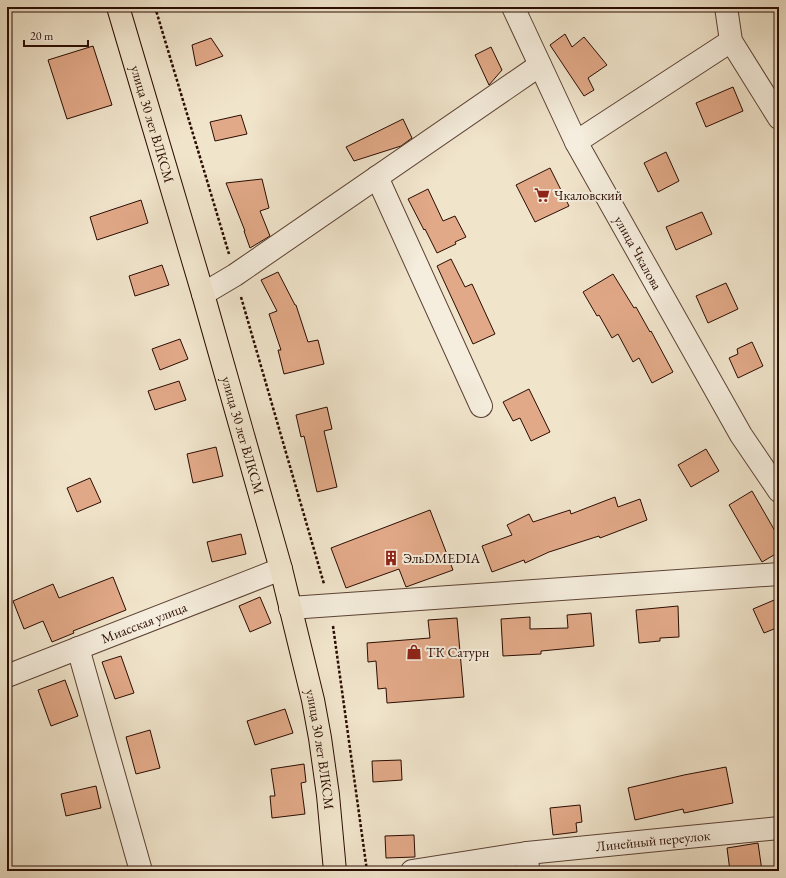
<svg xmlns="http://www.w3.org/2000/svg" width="786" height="878" font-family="'EB Garamond',serif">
<rect width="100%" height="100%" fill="#f0e4cb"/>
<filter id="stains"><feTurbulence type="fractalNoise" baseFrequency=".005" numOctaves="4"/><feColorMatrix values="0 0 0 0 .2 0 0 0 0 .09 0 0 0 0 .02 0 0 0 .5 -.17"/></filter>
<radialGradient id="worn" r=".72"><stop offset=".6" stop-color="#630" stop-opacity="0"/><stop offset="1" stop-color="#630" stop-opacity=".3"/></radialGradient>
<g fill="#e2a988" stroke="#2a0c02">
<path d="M565,34L572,47L584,37L607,65L588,78L594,90L584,96L550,45Z"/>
<path d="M211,38L223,56L196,66L192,45Z"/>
<path d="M93,46L112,105L67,119L48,60Z"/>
<path d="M491,47L502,70L489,85L475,55Z"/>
<path d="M733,87L743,111L706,127L696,103Z"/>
<path d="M241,115L247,134L215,141L210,122Z"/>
<path d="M403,119L412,138L401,146L354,161L346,147Z"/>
<path d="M666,152L679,181L658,192L644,163Z"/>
<path d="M550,168L569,206L535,222L516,185Z"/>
<path d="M262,179L269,208L260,211L270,236L250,248L244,231H245L226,183Z"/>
<path d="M428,189L443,221L455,216L466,237L455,242L456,244L437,253L425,229L424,230L408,199Z"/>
<path d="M141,200L148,223L97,240L90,217Z"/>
<path d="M702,212L712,234L676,250L666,227Z"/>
<path d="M451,259L465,287L472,284L495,334L473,344L437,266Z"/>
<path d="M162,265L169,285L135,296L129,276Z"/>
<path d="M278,272L295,305H296L308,342L318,340L324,364L284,374L278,350H281L269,314L277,311L261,280Z"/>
<path d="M613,274L634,308L636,307L650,332L651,331L673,372L652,383L639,358L633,362L618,334L612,338L599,315L597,316L583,292Z"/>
<path d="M726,283L738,309L708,323L696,296Z"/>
<path d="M180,339L188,359L160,370L152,349Z"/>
<path d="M752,342L763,366L738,378L729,358L738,354L737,349Z"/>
<path d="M179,381L186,400L155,410L148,391Z"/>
<path d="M529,389L550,432L531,441L520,418L513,421L503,402Z"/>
<path d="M327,407L332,429L324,431L337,487L317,492L304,436L301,437L296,415Z"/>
<path d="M216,447L223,476L193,483L187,454Z"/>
<path d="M706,449L719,471L691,487L678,465Z"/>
<path d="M90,478L101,502L77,512L67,488Z"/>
<path d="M752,491L779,538V552L762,562L729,505Z"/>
<path d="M615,497L618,507L640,499L647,520L600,538L599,536L549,552L525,563L524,560L492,572L482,546L512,535L507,525L529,514L533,522L570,510L571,514Z"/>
<path d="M430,510L453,570L406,587L399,569L346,588L331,548Z"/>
<path d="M241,534L246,554L212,562L207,542Z"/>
<path d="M113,577L126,610L73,631L74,633L52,642L43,621L24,629L13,601L53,584L59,598Z"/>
<path d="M260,597L271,623L250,632L239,606Z"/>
<path d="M779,598V627L764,633L753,609Z"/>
<path d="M678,606L679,637L660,638V641L639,643L636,610Z"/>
<path d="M591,613L594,646L541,651V654L503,656L501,619L530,617V629L568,628L567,615Z"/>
<path d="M457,618L464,697L387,703L386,688L378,689L376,661L368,662L367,643L430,638L428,620Z"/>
<path d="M121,656L134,693L115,699L102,662Z"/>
<path d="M65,680L78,716L51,726L38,690Z"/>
<path d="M285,709L293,733L255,745L247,721Z"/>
<path d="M150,730L160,768L136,774L126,737Z"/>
<path d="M401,760L402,780L373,782L372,761Z"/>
<path d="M304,764L306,782L301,783L305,814L272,818L270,796H275L271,769Z"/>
<path d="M726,767L733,803L684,813L683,809L635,820L628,788L684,775Z"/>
<path d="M96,786L101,808L66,816L61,794Z"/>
<path d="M580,805L582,822L576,823L577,832L553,835L550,808Z"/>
<path d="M414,835L415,857L386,858L385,836Z"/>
<path d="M758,843L762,871H730L727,848Z"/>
</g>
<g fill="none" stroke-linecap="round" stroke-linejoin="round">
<defs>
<g id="minor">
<path id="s1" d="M513,7L576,142L741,435L779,491"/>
<path d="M726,7L731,41L779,118"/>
<path d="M576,142L731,41"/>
<path d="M377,177L481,406"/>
<path d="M203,294L235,275L540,65"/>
<path d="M290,608L779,574"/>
<path d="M78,648L141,871"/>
<path id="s2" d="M7,676L281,569"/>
<path d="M527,853L528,871"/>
<path id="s3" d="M412,871L527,853L779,828"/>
</g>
<g id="major">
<path id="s4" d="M118,7L203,294L281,569L313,700L320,738L328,795L335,871"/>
</g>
</defs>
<use href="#minor" stroke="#5c4234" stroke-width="24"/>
<use href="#major" stroke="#2a0c02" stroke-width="24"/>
<g stroke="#2a0c02" stroke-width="2.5" stroke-dasharray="3 2" stroke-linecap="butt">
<path d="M155,7L229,254"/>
<path d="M241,297L324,584"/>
<path d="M333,626L367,871"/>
</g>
<use href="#minor" stroke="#f5eddd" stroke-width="22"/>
<use href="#major" stroke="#f0e4cb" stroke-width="22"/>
</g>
<defs>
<symbol id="supermarket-bare" viewBox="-9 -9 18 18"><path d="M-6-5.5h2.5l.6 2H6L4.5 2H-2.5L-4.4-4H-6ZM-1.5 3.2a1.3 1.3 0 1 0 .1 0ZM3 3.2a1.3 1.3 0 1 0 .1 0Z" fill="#8f2418" stroke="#f5eddd" stroke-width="2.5" paint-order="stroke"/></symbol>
<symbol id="building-bare" viewBox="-9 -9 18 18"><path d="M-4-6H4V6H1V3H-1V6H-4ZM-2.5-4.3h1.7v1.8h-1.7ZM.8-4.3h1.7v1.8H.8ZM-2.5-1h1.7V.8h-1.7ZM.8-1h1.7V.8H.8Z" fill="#8f2418" stroke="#f5eddd" stroke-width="2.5" paint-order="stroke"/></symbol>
<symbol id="shop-bare" viewBox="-9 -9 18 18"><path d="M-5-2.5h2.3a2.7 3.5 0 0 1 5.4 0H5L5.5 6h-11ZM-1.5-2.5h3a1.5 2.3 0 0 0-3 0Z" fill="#8f2418" stroke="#f5eddd" stroke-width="2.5" paint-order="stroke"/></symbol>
</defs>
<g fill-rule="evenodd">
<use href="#supermarket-bare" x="531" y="184" width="22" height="22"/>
<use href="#building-bare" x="380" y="547" width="22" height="22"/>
<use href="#shop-bare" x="403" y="641" width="22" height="22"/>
</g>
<g text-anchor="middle" stroke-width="4" stroke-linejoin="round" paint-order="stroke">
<g font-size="14" fill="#2a0c02" stroke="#f5eddd">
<text dy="5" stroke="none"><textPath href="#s4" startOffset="122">улица 30 лет ВЛКСМ</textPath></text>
<text dy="5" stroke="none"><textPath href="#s1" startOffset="276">улица Чкалова</textPath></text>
<text dy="5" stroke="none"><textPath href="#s4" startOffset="446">улица 30 лет ВЛКСМ</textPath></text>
<text dy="5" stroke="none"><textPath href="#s2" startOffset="147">Миасская улица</textPath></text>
<text dy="5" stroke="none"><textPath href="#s4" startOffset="770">улица 30 лет ВЛКСМ</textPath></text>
<text dy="5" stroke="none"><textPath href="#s3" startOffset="243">Линейный переулок</textPath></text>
</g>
<g font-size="14" fill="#2a0c02" stroke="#f5eddd" text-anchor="start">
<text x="554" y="200">Чкаловский</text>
<text x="403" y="563">ЭльDMEDIA</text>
<text x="426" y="657">ТК Сатурн</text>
</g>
</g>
<rect width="786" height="878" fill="none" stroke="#f0e4cb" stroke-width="24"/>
<rect x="8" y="8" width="770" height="862" fill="none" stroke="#2a0c02" stroke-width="2"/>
<rect x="12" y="12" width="762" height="854" fill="none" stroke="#2a0c02"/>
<path d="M24 40v6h64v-6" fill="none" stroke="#2a0c02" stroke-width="2"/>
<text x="30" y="40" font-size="12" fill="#2a0c02" stroke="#f5eddd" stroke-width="3" paint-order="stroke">20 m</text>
<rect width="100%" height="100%" filter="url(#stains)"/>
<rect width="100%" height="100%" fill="url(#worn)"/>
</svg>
